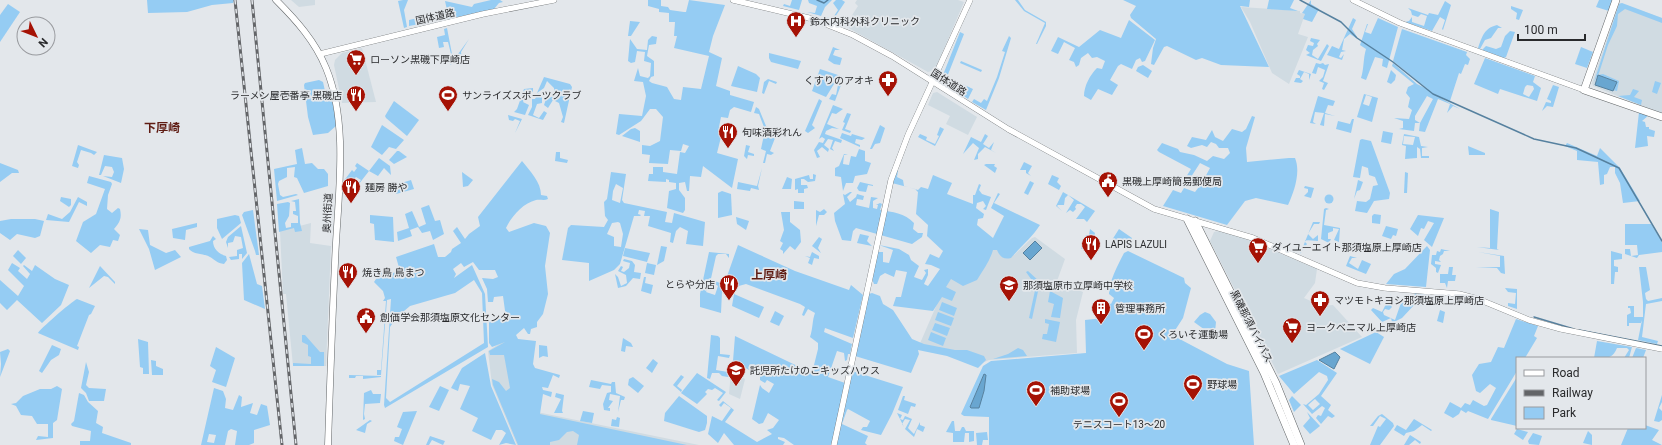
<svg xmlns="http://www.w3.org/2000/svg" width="1662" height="445" font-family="Roboto,'Noto Sans JP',sans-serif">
<rect width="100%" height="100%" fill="#e3e7eb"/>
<g fill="#d0dbe2">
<path d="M291,0H315V5L299,7Z"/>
<path d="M857,0H958L964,2L935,70L928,72L845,26L858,6L855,3Z"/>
<path d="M1619,3H1620L1662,18V114L1593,86L1592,83Z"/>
<path d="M1241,7L1300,11V13L1305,14L1298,34L1308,37L1289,84L1272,73L1250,22Z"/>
<path d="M362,48L376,102L342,103L334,65L335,60L342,53Z"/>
<path d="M937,92L977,117L968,135L946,124L950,116L928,105L933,93Z"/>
<path d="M311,223L310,243L331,246L326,366H293L286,294H283L280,231Z"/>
<path d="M1218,231L1234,234L1317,269L1315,283L1304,298L1322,306L1333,305L1362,337L1278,374L1210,241L1214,232Z"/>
<path d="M1035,237L1065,259L1057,281L1083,292L1076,320L1077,353L989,360L982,363L918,348L950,274L993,240L1014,255L1032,238Z"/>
<path d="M505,340L537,412L699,445H517L492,385L488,351Z"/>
<path d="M731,371L745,379L740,399L729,394Z"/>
</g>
<g fill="#95ccf3" fill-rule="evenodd">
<path d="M147,0H234L233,3L212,5L187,12L148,13Z"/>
<path d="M403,0H408L404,10L407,27L404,28L398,1Z"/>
<path d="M491,0H500L503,2L499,3L494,9L449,19L445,1L472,7L474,4Z"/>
<path d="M648,0H661V6L668,7L670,10L684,12H686L689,0L725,5L713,36L709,52L722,58L716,86L730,91V95L754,102L751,112L734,107L730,110L728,118L721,117L718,132L722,133L717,153L738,159L732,188L703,166L701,177L690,176L689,191H687L685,182L679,183V190L685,198V210L683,213L667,208L669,191L676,189V183L669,182V180L666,179V182L648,181L649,174H653V167H663V172L677,174L680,152L685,153L689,146L683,144L681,151L670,150L668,164L649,163L650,155L642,154V145L650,146L660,141L663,117L656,109H650L641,121L619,135L616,134L619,114L642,116L646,96L643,82L634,81L638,68L640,76L648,78L650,76L651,63L644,61L645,52L637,51L635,62L631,63L628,61L630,39L637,49L647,50L648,40L652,36L657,37L656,44L649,45L647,56L654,61V76L651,77L649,81L652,83L667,87L674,99L681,100L683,87L701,89L709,56L674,48L677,36H674L675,22H669V13L659,12V9L648,6Z"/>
<path d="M792,0H802L799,10L783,6L784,4L790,6Z"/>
<path d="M808,0H832L825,7L821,16L807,12L815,13L817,6L809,3Z"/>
<path d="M836,0H842L845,2L833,20L826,18L827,17L832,19L838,10L833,3Z"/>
<path d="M1015,0H1018L1025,10L1046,22V26L1037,44H1036L1045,23L1024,11Z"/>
<path d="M1123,0H1250L1249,7L1240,6L1269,67L1221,65L1202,58L1196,60L1167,46L1164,47L1154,65L1151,64L1153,48L1156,39L1131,18L1130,15L1136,6Z"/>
<path d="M1269,0H1294L1290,8L1298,11L1267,9Z"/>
<path d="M1311,0V4L1319,9L1312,22L1303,19L1305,14L1302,13Z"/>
<path d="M1599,0H1613L1609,11L1596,7Z"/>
<path d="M1445,1L1451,5L1443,30L1442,29L1445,20L1440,17L1432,31L1405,22L1409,21L1412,17V22L1424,26L1427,16L1421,14L1418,17L1412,15L1411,11L1408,8L1428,15L1429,13L1438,15Z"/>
<path d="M1622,3L1662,18V23L1625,9L1618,14L1617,26L1608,45L1599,73L1594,82L1619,4Z"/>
<path d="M8,4L20,12L0,42V15Z"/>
<path d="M1511,6L1523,10L1519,20L1516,19L1517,13L1511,9Z"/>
<path d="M422,17L425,23L409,26V20Z"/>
<path d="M1353,18L1356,20L1352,29L1357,37L1356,38L1350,34L1344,39L1342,50L1346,51L1341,52L1339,57L1341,58L1344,54L1342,60L1327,55L1332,46L1339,49Z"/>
<path d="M1378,18L1398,27L1387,68L1382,66L1383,59L1375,57L1366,80L1361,78C1364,69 1363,59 1366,49L1360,45L1367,24H1368L1365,32L1371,34Z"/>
<path d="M1129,20L1155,40L1145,61L1142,62L1140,58L1136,60L1132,69L1121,64L1118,66L1110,80L1118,85L1112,95L1098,89L1091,100L1084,96C1084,86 1090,75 1097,68L1102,69L1105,61L1097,57L1092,58L1088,53L1081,58L1079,65L1076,67L1074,62L1069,60L1075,48L1064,42L1058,54L1051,51L1058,37L1079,47L1100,30L1121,38Z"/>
<path d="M630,21L640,22L631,36H628Z"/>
<path d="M1497,25L1502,28H1498L1491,38L1485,40L1480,49L1478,48C1482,37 1484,28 1497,25Z"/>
<path d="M447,28L452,54L449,58L448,55L451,54L448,42H443L444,47L439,48L437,37L445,35L444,29Z"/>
<path d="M1402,29L1467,52L1466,55L1470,59L1468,65L1465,64L1461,74L1459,73L1450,101L1439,97L1460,109L1453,106L1447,113L1450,104L1438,99L1425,132L1419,131L1420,123H1415L1414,131L1399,129L1403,128V121L1394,118L1409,119L1412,110L1408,107L1410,98L1406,93L1408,87L1414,84L1392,66L1393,63L1417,84L1429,90L1393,61ZM1427,96L1433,99L1420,123L1415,120V116Z"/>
<path d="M1510,31L1515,32L1506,57L1504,58L1482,50L1486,46L1496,49L1501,47L1505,36Z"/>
<path d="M960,32L964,34L947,77L973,89L968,99L941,80Z"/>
<path d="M1009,36L1011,38L999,78L986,110L972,102L974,99L981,103L984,99L987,101L997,77L1005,52L1002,51Z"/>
<path d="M1311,38L1320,40L1317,44L1318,46L1313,50L1312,55L1318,59L1327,44L1329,46L1321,61L1306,55L1310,53L1306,50L1308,45L1313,46L1314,43L1310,41Z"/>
<path d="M469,39L461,52L462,58L450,65Z"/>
<path d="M833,47L840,50H835L833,55L842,58L840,65L834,64L828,60Z"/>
<path d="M1581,47L1593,52L1587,68L1575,64Z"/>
<path d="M769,53L801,61L798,69L771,62L769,58Z"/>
<path d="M1485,58L1535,76L1533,82L1541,88L1537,101L1500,89L1498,94L1474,84ZM1527,85L1533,86L1534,89L1529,97L1523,94L1525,87Z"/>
<path d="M961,61L982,70L981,72L960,63Z"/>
<path d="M1316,63L1320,64L1323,63L1325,65L1329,64L1323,81L1328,83L1324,90L1322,89L1324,83L1319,81L1323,77L1325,70L1318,67L1316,74L1312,73Z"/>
<path d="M1143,65L1152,71L1148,78L1136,71L1138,67Z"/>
<path d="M738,66L756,74L760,78L757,92L731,86Z"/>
<path d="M820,69L844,77L835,101L829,99L832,94L836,95L838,85L834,84L826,97L812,91Z"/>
<path d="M1299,70L1311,74L1309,80V74L1304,72L1300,79L1303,81L1301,83L1294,82L1296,78H1300V76L1297,74Z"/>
<path d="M1391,70L1396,75L1395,80L1391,84L1387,82Z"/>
<path d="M1603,74L1619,81L1617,91L1613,90L1616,82L1598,75Z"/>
<path d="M544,77L570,84L572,87L564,123L561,122L563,117L559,103L553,100L548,108L544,105L546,99L554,96V88L547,81L544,88L537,93Z"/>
<path d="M768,79L777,82L776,84L769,81L764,94L762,93L764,82Z"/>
<path d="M319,80L323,82L325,91L332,100L337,125L328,133L313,135L308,117L304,85L305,83Z"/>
<path d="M1655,81L1661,83L1657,94L1652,92Z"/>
<path d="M1553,85L1559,87L1553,107L1547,106L1542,111L1546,102L1551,103V101L1547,99Z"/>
<path d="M533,88V92L528,93L523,102L529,105L525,115L514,112L517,109L524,89Z"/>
<path d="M1633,89L1639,91L1634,97L1642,100L1641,105L1618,96L1630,95Z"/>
<path d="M538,93L542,96V103L537,104L533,115L539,118L544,111L547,113L543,120L528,115L532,107V99H535Z"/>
<path d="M1364,94L1378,98L1372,122L1357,117ZM1366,95L1372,97L1369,106L1363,104Z"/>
<path d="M1318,96L1335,101L1333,106L1328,105L1325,113L1335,116L1325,114L1324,126L1320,125L1324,113L1315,112L1313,122L1316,124L1310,123Z"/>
<path d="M819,99L822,101L812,125L815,128L808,133L805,131Z"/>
<path d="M394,101L419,120L407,136L386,118L385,116Z"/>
<path d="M833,105L843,109L836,114L832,113L827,124L839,129L832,128L826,131L825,134L842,140L841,143L835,141L832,148L834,151L830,149L833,140L828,139L824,145L829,149L828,152L822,147L817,151L820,157L817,158L814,150L819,142L823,143L825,139L822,137L819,139Z"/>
<path d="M756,107L759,109L766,126L777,133L770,151L774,153L771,155L767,154L765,163H763L766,151L761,149L765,130L759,114L754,113Z"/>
<path d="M1639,112L1649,115L1642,121L1645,122L1646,127H1649V129L1655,131L1654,137L1647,136L1648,146L1635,148Z"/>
<path d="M847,113L851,114L845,129L851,131L850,133L842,130L845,123L843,122Z"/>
<path d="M508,115L522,119L515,133L520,121L515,119L513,121L509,120Z"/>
<path d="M1252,116L1255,117L1246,148L1247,162L1289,158H1295C1301,172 1294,192 1288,205L1256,198L1245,201L1227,225L1163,206L1173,190L1181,193L1184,188L1195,192L1202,183L1210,168L1200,163L1191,177H1186L1191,169L1159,152L1157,150L1162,143L1178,149L1180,152L1194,155L1207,161L1213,156L1224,159L1230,153L1228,148H1219L1216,144L1211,142L1207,147L1202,145L1191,148L1187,146L1192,137L1206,140L1212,130L1215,137L1223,141L1232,129L1242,132L1246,129Z"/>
<path d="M1352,119H1354L1351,133L1336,129L1338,121L1350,124Z"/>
<path d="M382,125L404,140L396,149L389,147L382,155L371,147Z"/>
<path d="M880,125L885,128L880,143L875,144L872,149H870Z"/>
<path d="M940,127L944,129L935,146L918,137L920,134L927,137L926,140L935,144L939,136L937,135Z"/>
<path d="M635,128L640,131V142L622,136L631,129Z"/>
<path d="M1383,131L1393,133L1391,144L1381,142Z"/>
<path d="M842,133L851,136L852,134L865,138L862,140L856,139L855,143L860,145V147L840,138Z"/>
<path d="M985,134L988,136L983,144L989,148L994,142L991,150L996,153L985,147L978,154V159L974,160L979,148L973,143L963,154L971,137L981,142Z"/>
<path d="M1404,134L1419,137L1421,146L1428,147L1422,148V156H1429V158H1421L1420,149L1417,147V158L1405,159L1406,146L1402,145ZM1404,136L1415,137L1413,145L1403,144Z"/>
<path d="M1362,139L1371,141L1390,193L1389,199L1374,201L1367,213L1355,211L1357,201L1366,202L1370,199L1373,186L1378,185L1375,177L1369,175L1368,168L1362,166L1360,178L1353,177L1360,140Z"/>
<path d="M1567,143L1597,156L1600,148L1620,168L1640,201L1623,203L1620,183L1615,173V167H1610L1607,174L1604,175V184L1600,185L1598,162L1577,160V151L1565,146Z"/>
<path d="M78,145L97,152L94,155L91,153L81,150L77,162L79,165L78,168L72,166Z"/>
<path d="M746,145L750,146L748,152L754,154V156L748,155L747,159L744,156Z"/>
<path d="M1468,146L1485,153V155H1469Z"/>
<path d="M302,148L305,164L312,163L318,169H324L328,174V186L304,193L297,178L294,177L295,167L287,168V177L279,181L278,184L280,195L283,197L296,194L298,195L277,201L274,169L297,164L295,150Z"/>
<path d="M859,149L865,151V161L871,163L867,174L855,176L853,183H846L843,191L841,177L835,176V168L839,166L844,154L848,155H844L843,164L849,165L851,156L856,157Z"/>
<path d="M397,151H399L407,157L394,164L389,160Z"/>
<path d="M556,152H560V158L568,160L567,163L555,161Z"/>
<path d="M104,155L122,158L124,169L121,183L103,176L112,177L114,172L112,167L105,166L101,175H99Z"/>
<path d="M379,158L390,166L391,175L384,168L378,176L369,171L355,189L344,188V185L351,184L355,186L361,180L356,177L351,182H343L352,170L354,172L357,168L355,166L357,163L369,171Z"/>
<path d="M522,161C530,171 541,182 541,195L547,196L548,199C544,201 540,199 536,200C523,203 511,217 506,228L509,232L534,223L546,226L550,233L545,266L548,294L543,314L537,322V327L531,329L530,334H528L524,328L516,335L518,339L536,341L533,364L535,368L560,375L559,378L553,375L548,388L542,387L543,390L552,392L551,397L543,394L540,414L687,445H577L579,435L573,431L567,432L559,440L550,442V445H518L493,385L492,379L499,382L506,391L510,388L504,355H490L489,351L505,342L492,347L489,343V320L506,318L503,296L494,297L493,302H488L487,289L482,278L493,279L498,277L495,270H479L473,262L464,267L461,263L453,269L456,274L454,278L472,265L485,294L488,347L385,408L384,405L391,299L387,300L381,375H377V370H381L386,301H383L385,298L383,291L374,282L382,270L389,274L400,271L396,257L434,244L438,257H445L451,252L452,249L461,243L453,231L457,227L465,239L469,234L480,226L478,217ZM474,280L482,293L484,343L390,402L386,398L390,327L397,317L410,306L455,293Z"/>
<path d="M1024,162L1032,166L1028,173L1031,176L1026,173V170H1020Z"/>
<path d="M0,163L18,170L19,173H12L0,182Z"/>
<path d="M986,164H995L994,166L997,168L995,173L984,165Z"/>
<path d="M762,168L758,186L759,190L751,188L750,191L737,189L738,182L757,186Z"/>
<path d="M896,170L898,171L897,177L903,180L904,186L918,190L921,187L928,189L933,175L952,183L947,194L973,204V195H975L979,184L981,185L979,190L982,194L991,197L986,210L983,209L986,206L983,201L977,203L976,208L984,214L983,218L978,219L977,225L993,238L1004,216L991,208L998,193L1000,194L994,203L1040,225C1032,238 1019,248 1011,258C1004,260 1000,257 997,250H993C990,261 983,270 977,280L963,286L951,279L946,287L956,292L952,301L942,297L933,311L893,306L896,297H901L907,272L896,270L894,277L885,273L880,276L877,284H874L872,279L877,252H883V262L889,263L893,250L879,245L899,249L909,255L911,260L919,266L914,277L922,280L926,273L924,270L928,269V275L924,284L928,286L940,269L931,265L925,264L930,254L939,258L943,251L927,236L928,225L916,214L918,192L915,189L892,183Z"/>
<path d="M462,172L473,180L468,186L463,187Z"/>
<path d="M611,172L626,174L622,200L624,203L667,212L665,222L672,223L674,213L705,222L703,246L686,244L688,231L680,227L676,231L673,243L670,242L671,233L648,226L650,216H644L645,211L639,210L638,214L641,215L640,216H634L620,264L614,270L589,281V263L562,260L568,228L571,225L604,227L608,220L605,216L604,202L607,199ZM616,184L623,188L620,203L612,200L613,191ZM618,222L620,223L623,234L621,247L614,246V237L607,234L612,223Z"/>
<path d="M1405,172L1408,173L1407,193H1404Z"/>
<path d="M813,174L816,175L815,181L808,182L804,179H801V185H807L808,188L804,189V193H798V189L795,190V179L809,175L810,179H813Z"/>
<path d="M1052,175L1059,178L1057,182L1061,186L1059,190L1048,184Z"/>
<path d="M89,176L111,182L112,184L108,195L107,209L112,213L118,208L120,209C122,218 120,222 114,229L120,235L118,241L113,240L110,247L100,245L91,253L76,241L83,222L96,214L105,189L87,183Z"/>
<path d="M787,177L792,179L791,189H782Z"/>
<path d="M411,180L414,189L396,194L395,185Z"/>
<path d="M1358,180L1363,182L1360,190L1357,191L1354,199Z"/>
<path d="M1030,181L1034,183L1028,195L1024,193Z"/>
<path d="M860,182L873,185V186L868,185L866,192L859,191L857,188Z"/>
<path d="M1305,186L1314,188L1311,198L1304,196L1308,192V189L1304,188Z"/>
<path d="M722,191L731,194L732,215L718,218V193Z"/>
<path d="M850,192H852L847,197L850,202L856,197L857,194L864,196L863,200L857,199L856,205L869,208L871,197L878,198L873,201V208L877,209L878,205H876L880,203L882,204L880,210C892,212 905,213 914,223L913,229L918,233H923L922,237L912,244L856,228L853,231L851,241L842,240L835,221L834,213L845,204L843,194L845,195Z"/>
<path d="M1063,192L1095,211L1087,222L1084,219H1076L1085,207L1081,204H1077L1075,207L1076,209L1073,212L1070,210L1066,213L1074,200L1068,195L1065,198L1064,205H1058L1057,206L1062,211L1056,206Z"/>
<circle cx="1329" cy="199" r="4.5"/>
<path d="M61,197L71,199V205L69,207L60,201Z"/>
<path d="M78,197L87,202V206L79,202L69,222L46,220L48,214L62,219L70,212Z"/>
<path d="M299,199L300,223L302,231L295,232L294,228L279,232L277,204L288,202L290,203L289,216L285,223L286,228L291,227V223H298V216L293,214V211H296L295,202L291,201Z"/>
<path d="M794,201L804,202V209H794Z"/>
<path d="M429,205L435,221L440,220L444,234L433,240L430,231L422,233L418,227L410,230L412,236L398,241L397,232L409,228L405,214L412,211L419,227L426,224L421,208Z"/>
<path d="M1326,208L1329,209L1326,210L1324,225L1340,228L1339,242L1334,240L1339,229L1333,228V231L1328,233V239H1331L1329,243L1321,239L1324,209Z"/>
<path d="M824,209L827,212L824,215H819L816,226V210L820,212Z"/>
<path d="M1490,209L1499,212L1497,249L1499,250L1477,247L1490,248Z"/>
<path d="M253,210L259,255H256L255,251L242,215L244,212Z"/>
<path d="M781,212H790V222L800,230L801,242L795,250L790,246L783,254V251L780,249L783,243L780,241L784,230Z"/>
<path d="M1374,214L1381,215L1380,224L1372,223V216Z"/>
<path d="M235,215L239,216L241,223L222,239L217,228V219Z"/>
<path d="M370,215L393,217L394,242L375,240L374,224L370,223Z"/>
<path d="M1418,215L1444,218L1432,247L1424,240L1434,223L1428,221L1424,229L1421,228L1418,236L1410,229Z"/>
<path d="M736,217L749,221L746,230L737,224Z"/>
<path d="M11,219H35L44,221L40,236L35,238L17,234L10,240L0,233V221Z"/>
<path d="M1313,222H1320L1319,224H1314L1308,234L1313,239L1318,235V241L1305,240V242L1307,244L1300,254Z"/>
<path d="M197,223V227L186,230L185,240L173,238L172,229Z"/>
<path d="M1625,224H1651L1662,242V252L1639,255L1637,258L1625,254V249H1630L1631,256L1638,255L1637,245H1625Z"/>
<path d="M241,226L247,253L242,259V254H239V259L231,260L229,257L237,256V250L243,248L241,237L235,236L233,242L228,243V248L226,242L228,237Z"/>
<path d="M1386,226L1398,229L1396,236L1393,235L1391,239L1382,236Z"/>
<path d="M139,229L148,230L150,245L166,253L175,250L181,257L155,270L149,249Z"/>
<path d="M1090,229L1095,233L1092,244L1086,243L1084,248L1081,249L1086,235H1089Z"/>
<path d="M1119,229L1132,238L1129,243L1124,240L1121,241L1119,240L1114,246L1111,244L1113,241L1112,240Z"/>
<path d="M860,234L869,236L867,241L872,246L857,243Z"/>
<path d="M213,236L216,239L213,241C213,249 219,254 226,256L227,260L224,264C217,263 215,260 210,257C203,253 194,255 189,249V247L210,241Z"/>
<path d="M819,237L822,239L818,248L821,253L812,246Z"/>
<path d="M738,245L795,271L849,290L851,285L863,295L853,338L825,328L824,332L852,344L850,354H848L847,360L845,361L844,353L837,351L828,377L845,383L852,371L903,387L892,414L881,435L861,430L863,427H867L870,421L848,409L847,410L842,424L868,436L865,443L867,445H794L784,438L778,437V439L785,442L783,445H734L724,433L718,443L708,434L712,416L722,421L731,408L724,403L721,407L719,405L723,401L734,410L725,422L757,442L772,434L767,430L773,428L779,420L768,413L763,423L759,424L752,419L760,385L762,388L769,393L774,384L767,380L765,383L760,380V376L733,361L735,336L812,373L818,349V343L810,337C813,328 812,321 815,313L808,309L804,316L802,315L805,307L800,304L746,284L735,287L724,285Z"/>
<path d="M661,246L667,247L664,261L657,265Z"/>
<path d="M1427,246L1430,250L1426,287L1386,284L1394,274L1405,269Z"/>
<path d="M625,248L650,253L647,262L623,256Z"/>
<path d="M1441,249L1450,251H1444L1443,254L1440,256L1439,260L1441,262L1435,261V264L1441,265L1438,273L1436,272V268L1431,264L1432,255H1436L1437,251L1440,252Z"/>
<path d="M18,250L26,258L21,264L13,256Z"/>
<path d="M1128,251L1184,278L1185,283L1191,288L1183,318L1172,335L1227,364L1249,371L1254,445H989V417L964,416L961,414L983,366L991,361L1086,353L1085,320L1104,318L1106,314H1098L1097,309L1101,300L1111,304L1114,298L1109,294C1109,281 1118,265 1124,253ZM986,375L983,395L970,407L983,376Z"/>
<path d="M1611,251L1622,254V259L1614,260V266L1618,267V272H1615L1614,284H1611Z"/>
<path d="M709,252L729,254V258L726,254H718L716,256L710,283L711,289L708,288L706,292L715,295L718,286L715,284V281L720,283L722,292L721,313L700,307V294Z"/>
<path d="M812,252L819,256V259L814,258L812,265L808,263L810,258L805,256L810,257Z"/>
<path d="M1478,252L1504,256L1505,274L1501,273L1497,268L1476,267H1500V256Z"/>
<path d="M249,254L257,284L262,286L265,309L244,300L242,263Z"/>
<path d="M1350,256L1357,258H1352L1349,263L1358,269L1362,260L1371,264L1366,274L1346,266Z"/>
<path d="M624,259L632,261L635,265L634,272L641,273L640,279L633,278L626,286L618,288L615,274L618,277L621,286L627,283L626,275L618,271L621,266L623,267L621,271L624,272L629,268L630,263L623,261Z"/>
<path d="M12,263L20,268L18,271L27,279L30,274L23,266L24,265L32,271L35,265L55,279L69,285L61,305L42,323L17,300L7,310L0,303V280L18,296L24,286L8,270Z"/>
<path d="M647,263L656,265L654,275L645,273Z"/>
<path d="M100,266L115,282V284L108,277L104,276L89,288Z"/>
<path d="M1449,267H1453L1452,275H1456L1455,281H1448L1447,288L1445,283H1440V274H1448Z"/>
<path d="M1639,267H1646L1650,290L1645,293L1646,299L1648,301L1662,298V301L1646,304L1642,337L1658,341L1657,344L1638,340L1642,320V323H1629V326H1627V315L1631,313L1630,308H1628V306H1634V317H1643V302Z"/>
<path d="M1028,271L1040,282L1032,319L1029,318L1036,286L1026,272Z"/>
<path d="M644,277H646L645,283L653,285L651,294L641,291Z"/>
<path d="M1505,288L1517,289V309L1508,306V303L1515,304L1516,293L1508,292Z"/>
<path d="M1050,291L1063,298L1060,318L1051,317L1054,304L1048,302Z"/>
<path d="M872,293L880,296L883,304L893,310L912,339L924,344L955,350H967L984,356L986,360L978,368L947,356L918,350L919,354L911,373L855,356L869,294Z"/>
<path d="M1415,293L1427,295V302L1424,306L1415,304L1402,318L1386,326L1392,322L1391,318L1382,322L1371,310L1373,308L1382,312L1391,294L1388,302L1392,307L1389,310L1385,309L1383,312L1384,315L1395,320L1402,300L1413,301Z"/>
<path d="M734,294L764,307L759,318L732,306Z"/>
<path d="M77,299L95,306L91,314L89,315L77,346L79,347L78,350L38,333C39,330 71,302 77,299Z"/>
<path d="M942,302L957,308L954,316L939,310Z"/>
<path d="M1440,310L1445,312L1443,323L1437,321Z"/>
<path d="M775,311L784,316L779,326L770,322Z"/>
<path d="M938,312L954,318L951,326L935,320Z"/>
<path d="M1205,312L1210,314L1216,322L1215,332L1205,330L1194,322L1200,315Z"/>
<path d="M1045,319L1060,322L1056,342L1042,339L1043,334H1047L1049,324L1045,323Z"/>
<path d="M1516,319L1538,326L1534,336L1537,338L1525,358H1517V371L1488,419L1468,411L1466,413L1461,410L1459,414L1453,418L1444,413L1450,402L1461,408L1465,403L1470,405L1473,400L1484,406L1487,405L1496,388L1490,384L1480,393L1476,391L1472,375L1479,364L1491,362L1498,347L1504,348Z"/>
<path d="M935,323L950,328L947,336L932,330Z"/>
<path d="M931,332L946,338L943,346L928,340Z"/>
<path d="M1376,332L1384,337L1370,364L1340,349Z"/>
<path d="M302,335H305L320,352H324V366H293V363L311,364V357L308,356V345L302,342Z"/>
<path d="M711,335L718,336L720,338V354L730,355L729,358L718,356L716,370L728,372V377L722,376L719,373H712L710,379L707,378Z"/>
<path d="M623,338L631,343L633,347L626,346L625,352L621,351Z"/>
<path d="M138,339L148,342L149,374H143V368L140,367Z"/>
<path d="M1597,341L1632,347L1629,358H1624L1629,350L1627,348H1617C1612,360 1605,358 1594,358Z"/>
<path d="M52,345L61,349L59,355L51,360L42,373L39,371Z"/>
<path d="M539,345L547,346L548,357L543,356L539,358Z"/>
<path d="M216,347L235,358L226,387L212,382L216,370L210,366Z"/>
<path d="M1018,348L1023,350L1027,356L993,359L1008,354Z"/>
<path d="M1636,348L1646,350L1643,358H1632Z"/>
<path d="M8,349L10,351L0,377L1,364L0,352Z"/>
<path d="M485,353L491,386L516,445L506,443L499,445L506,433L502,430H496L491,440L472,431L478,418L460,409L470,386L460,384L458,391L451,388L462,368Z"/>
<path d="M653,359L658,363L652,373L646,368Z"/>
<path d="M151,360L156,361V366L163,369V375H152Z"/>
<path d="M1317,360L1337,373L1321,396L1331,405L1328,410L1335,416L1332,418L1328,416L1321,424L1316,418L1318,415L1321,416L1325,408L1322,406L1312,414L1303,404L1306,405L1319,394L1328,380L1327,376L1319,372L1294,394L1279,376ZM1315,399L1320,404L1313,410L1308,405Z"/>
<path d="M86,362L89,372L86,385L89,388L106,389L104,401H89L86,393L81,388Z"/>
<path d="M697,373L726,392L719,401L717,400L723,393L715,388L712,390L708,389L705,392L707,394L697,404L681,393Z"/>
<path d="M349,375L381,376V377L363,379V376H356L355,378H349Z"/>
<path d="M681,375L684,377L677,386L682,390L681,392L673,385Z"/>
<path d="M633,377L644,386L638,393L628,385L629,379Z"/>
<path d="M1517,377V426L1491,420V419Z"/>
<path d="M591,380L611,384L612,382H615L616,393L625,397L624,400H621L618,412L620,396L610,394L609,400L613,401L608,408H610V411L604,410L603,404L607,393L611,392V386L602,385L600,389L589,387Z"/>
<path d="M57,386L62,389L57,420L53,423V438L36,440L38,436L48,437V424H37L32,416L21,415L16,406L11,404L16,403L23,396L40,389H51Z"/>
<path d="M440,386L449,390L439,411L429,407Z"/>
<path d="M214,388L223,391L226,399L225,408L233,410L239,395L242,397L241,407L253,403L250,413L257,415L261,404L267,406L270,425L254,430V443L249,445H235L237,431L231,429L228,431L225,445H201ZM209,434L216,435L214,443L207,442Z"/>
<path d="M371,390L373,394H381L380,403L365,404L364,414L365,419L363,420L364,393Z"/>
<path d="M79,393L84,395L88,402L98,411L96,423L103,427L102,433L131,443V445H80V441H90L91,431L72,426L71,424L74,421Z"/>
<path d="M556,393L564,395L562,411L563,413H554L561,399L555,397Z"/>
<path d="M1662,395V402L1659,408L1662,411V420L1659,422L1654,421Z"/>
<path d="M679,396L707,416V423L705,430L699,432L664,421L665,413Z"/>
<path d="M903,396H905L904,400L916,404L915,407L911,406L908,414L898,410Z"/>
<path d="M1292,396L1301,405L1294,412L1289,400Z"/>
<path d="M417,411L403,445L394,441L395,437H399L402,429L397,427L403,412Z"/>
<path d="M583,411L594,413L592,423L580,421Z"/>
<path d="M1307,412L1320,426L1310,434L1303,426L1310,418Z"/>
<path d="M897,413L902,415L900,419L903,420L905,416L912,419L908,428L914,434L920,422V425L925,427L923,432L917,429L914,437L905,429L910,420L905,419L902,424L904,427Z"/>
<path d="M1382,414L1393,423L1394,426L1380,445H1370L1378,426L1380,427L1386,419L1380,416L1373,426H1370L1378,416Z"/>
<path d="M617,417L620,418L619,427L611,426L612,419L616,420Z"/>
<path d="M1414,419L1432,430L1431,431L1422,425L1414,431L1406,433L1404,436L1394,430L1397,425L1406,430Z"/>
<path d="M370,420L372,421L367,424L365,433L356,430Z"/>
<path d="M952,421H954L955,431H960L962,427H964L966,431H974V441L969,442V433H965L964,442H953V433L946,432Z"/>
<path d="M1645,425L1659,430L1652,440L1662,445H1621L1628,428H1645Z"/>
<path d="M1517,429L1528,432L1523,440L1514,434Z"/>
<path d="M1588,431L1592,435V445L1583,443Z"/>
<path d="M987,432L988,440H983L982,445H977L976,433Z"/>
<path d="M1533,433L1542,436L1539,445L1529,444L1528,441Z"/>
<path d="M1410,435L1421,442L1420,444L1415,440L1409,445H1404Z"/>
<path d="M430,436L445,441L443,445L432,440L429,445H426Z"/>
</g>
<g fill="#69a6d0" stroke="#56819f">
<path d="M1598,75L1617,82L1613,91L1595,85Z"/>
<path d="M1035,241L1042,248L1030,260L1023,253Z"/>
<path d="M1335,352L1340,357L1334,369L1319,360Z"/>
<path d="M984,374L986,375L984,391L979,408H971L970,407Z"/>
</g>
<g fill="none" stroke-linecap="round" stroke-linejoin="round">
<g stroke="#56819f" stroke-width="1.5">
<path d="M817,0L824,3L828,0"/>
<path d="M1300,0L1341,22L1357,38L1393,62L1433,94L1534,139L1576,148L1619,168L1662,241"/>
<path d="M1534,317L1574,329"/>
<path d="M1579,330L1662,346"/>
</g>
<defs>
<g id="tertiary">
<path d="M733,0L813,19L853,35L892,56L1008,129L1154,209L1253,238L1357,283L1385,288L1459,294L1478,299L1529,320L1561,329L1662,349"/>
<path d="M1353,0L1400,23L1584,90"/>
<path d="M320,54L483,14L554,0"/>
<path d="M834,445L891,180L908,135L970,0"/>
</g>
<path id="secondary" d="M276,0C296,20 315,41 326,68C350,126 337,201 335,263C332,324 330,384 328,445"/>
<g id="primary">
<path d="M1616,0L1584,90L1662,117"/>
<path d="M1187,219L1264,373L1294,445"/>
<path d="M1195,221L1276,383L1301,445"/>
</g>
</defs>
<use href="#tertiary" stroke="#606466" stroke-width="6"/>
<use href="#secondary" stroke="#606466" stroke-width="7"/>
<use href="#primary" stroke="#606466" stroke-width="8"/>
<use href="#tertiary" stroke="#fff" stroke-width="5.5"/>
<use href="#secondary" stroke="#fff" stroke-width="6"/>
<use href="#primary" stroke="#fff" stroke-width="7"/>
<defs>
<g id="rail">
<path d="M235,0L282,445"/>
<path d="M252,0L296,445"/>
</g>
</defs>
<use href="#rail" stroke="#636568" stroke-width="3"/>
<use href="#rail" stroke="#e3e7eb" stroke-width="1.5" stroke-dasharray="4.5" stroke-linecap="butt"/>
</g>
<defs>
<symbol id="hospital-pin" viewBox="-11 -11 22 30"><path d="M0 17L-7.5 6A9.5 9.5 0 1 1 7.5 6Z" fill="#a51205" stroke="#e3e7eb"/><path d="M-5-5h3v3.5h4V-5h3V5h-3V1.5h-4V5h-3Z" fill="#fff"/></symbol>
<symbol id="supermarket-pin" viewBox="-11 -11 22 30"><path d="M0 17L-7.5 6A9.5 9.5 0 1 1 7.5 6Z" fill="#a51205" stroke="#e3e7eb"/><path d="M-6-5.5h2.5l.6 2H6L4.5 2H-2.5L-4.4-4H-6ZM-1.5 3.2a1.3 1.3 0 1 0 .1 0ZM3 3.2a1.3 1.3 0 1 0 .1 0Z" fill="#fff"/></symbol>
<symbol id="pharmacy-pin" viewBox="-11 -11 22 30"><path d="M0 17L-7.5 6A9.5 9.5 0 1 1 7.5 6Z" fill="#a51205" stroke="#e3e7eb"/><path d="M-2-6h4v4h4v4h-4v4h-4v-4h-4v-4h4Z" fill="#fff"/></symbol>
<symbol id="restaurant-pin" viewBox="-11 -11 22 30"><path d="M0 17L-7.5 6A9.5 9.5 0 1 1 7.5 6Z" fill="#a51205" stroke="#e3e7eb"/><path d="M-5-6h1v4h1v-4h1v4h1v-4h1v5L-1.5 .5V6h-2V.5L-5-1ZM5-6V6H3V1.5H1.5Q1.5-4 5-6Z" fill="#fff"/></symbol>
<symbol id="stadium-pin" viewBox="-11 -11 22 30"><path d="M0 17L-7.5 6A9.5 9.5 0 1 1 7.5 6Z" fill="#a51205" stroke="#e3e7eb"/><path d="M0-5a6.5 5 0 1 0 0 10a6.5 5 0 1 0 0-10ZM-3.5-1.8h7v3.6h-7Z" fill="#fff"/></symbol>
<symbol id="civic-pin" viewBox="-11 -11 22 30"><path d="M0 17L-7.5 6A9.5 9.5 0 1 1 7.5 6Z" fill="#a51205" stroke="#e3e7eb"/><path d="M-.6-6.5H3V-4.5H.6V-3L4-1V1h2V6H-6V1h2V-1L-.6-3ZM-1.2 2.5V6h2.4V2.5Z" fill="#fff"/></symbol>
<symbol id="school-pin" viewBox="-11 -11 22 30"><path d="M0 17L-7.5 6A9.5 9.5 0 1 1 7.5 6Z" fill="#a51205" stroke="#e3e7eb"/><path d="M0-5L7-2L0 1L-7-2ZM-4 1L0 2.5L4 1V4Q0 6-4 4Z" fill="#fff"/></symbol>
<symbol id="building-pin" viewBox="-11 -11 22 30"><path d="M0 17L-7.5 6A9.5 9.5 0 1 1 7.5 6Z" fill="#a51205" stroke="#e3e7eb"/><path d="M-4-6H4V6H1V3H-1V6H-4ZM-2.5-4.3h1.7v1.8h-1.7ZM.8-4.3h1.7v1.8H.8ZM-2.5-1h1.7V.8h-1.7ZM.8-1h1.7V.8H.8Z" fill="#fff"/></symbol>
</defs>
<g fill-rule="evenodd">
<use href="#hospital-pin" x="785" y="10" width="22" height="30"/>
<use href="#supermarket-pin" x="345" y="48" width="22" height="30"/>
<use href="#pharmacy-pin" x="877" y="69" width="22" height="30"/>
<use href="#restaurant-pin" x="345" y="84" width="22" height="30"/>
<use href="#stadium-pin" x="437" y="84" width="22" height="30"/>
<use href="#restaurant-pin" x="717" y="121" width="22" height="30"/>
<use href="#civic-pin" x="1097" y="170" width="22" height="30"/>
<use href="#restaurant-pin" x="340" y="176" width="22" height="30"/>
<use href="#restaurant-pin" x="1080" y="233" width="22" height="30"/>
<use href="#supermarket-pin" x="1247" y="236" width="22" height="30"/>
<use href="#restaurant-pin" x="337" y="261" width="22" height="30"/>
<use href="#restaurant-pin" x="718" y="273" width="22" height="30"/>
<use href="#school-pin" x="998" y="274" width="22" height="30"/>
<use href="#pharmacy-pin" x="1309" y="289" width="22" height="30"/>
<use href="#building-pin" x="1090" y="297" width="22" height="30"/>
<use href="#civic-pin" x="355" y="306" width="22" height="30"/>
<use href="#supermarket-pin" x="1281" y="316" width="22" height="30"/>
<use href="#stadium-pin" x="1133" y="323" width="22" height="30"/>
<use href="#school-pin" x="725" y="359" width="22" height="30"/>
<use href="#stadium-pin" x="1182" y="373" width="22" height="30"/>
<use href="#stadium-pin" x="1025" y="379" width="22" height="30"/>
<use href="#stadium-pin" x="1108" y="390" width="22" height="30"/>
</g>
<g text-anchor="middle" stroke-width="3.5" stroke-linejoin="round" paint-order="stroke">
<g font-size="10" fill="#292a2c" stroke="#e3e7eb">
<text transform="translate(435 16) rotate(-13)" y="4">国体道路</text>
<text transform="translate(949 82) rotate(33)" y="4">国体道路</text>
<text transform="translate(327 213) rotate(-87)" y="4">奥州街道</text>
<text transform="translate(1252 326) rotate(63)" y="4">黒磯那須バイパス</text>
</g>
<g font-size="10" fill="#292a2c" stroke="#e3e7eb" text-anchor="start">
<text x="810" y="25">鈴木内科外科クリニック</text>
<text x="370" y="63">ローソン黒磯下厚崎店</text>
<text x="874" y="84" text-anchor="end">くすりのアオキ</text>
<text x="342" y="99" text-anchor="end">ラーメン屋壱番亭 黒磯店</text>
<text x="462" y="99">サンライズスポーツクラブ</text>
<text x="742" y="136">旬味酒彩れん</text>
<text x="1122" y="185">黒磯上厚崎簡易郵便局</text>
<text x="365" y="191">麺房 勝や</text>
<text x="1105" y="248">LAPIS LAZULI</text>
<text x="1272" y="251">ダイユーエイト那須塩原上厚崎店</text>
<text x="362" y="276">焼き鳥 鳥まつ</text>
<text x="715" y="288" text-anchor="end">とらや分店</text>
<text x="1023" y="289">那須塩原市立厚崎中学校</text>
<text x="1334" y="304">マツモトキヨシ那須塩原上厚崎店</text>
<text x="1115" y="312">管理事務所</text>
<text x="380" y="321">創価学会那須塩原文化センター</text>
<text x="1306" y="331">ヨークベニマル上厚崎店</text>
<text x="1158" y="338">くろいそ運動場</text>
<text x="750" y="374">託児所たけのこキッズハウス</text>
<text x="1207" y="388">野球場</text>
<text x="1050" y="394">補助球場</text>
<text x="1119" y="428" text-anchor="middle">テニスコート13～20</text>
</g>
<g font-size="12" font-weight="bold" fill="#5f1c13" stroke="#e3e7eb">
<text x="162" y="132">下厚崎</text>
<text x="769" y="279">上厚崎</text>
</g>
</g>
<rect x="1516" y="357" width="130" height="72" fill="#e3e7eb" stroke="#999b9f"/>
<rect x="1524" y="370" width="20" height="6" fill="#ffffff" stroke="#999b9f"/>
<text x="1552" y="377" font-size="12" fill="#292a2c">Road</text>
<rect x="1524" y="390" width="20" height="6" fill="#636568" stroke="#999b9f"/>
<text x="1552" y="397" font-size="12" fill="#292a2c">Railway</text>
<rect x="1524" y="407" width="20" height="12" fill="#95ccf3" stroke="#999b9f"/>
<text x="1552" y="417" font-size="12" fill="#292a2c">Park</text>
<g transform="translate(36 36) rotate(133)"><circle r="19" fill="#e3e7eb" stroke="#999b9f"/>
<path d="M0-3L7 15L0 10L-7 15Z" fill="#a51205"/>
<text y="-6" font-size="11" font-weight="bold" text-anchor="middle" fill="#292a2c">N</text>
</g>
<path d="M1518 34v6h67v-6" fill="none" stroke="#292a2c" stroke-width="2"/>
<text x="1524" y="34" font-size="12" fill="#292a2c" stroke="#e3e7eb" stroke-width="3" paint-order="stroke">100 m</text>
</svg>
